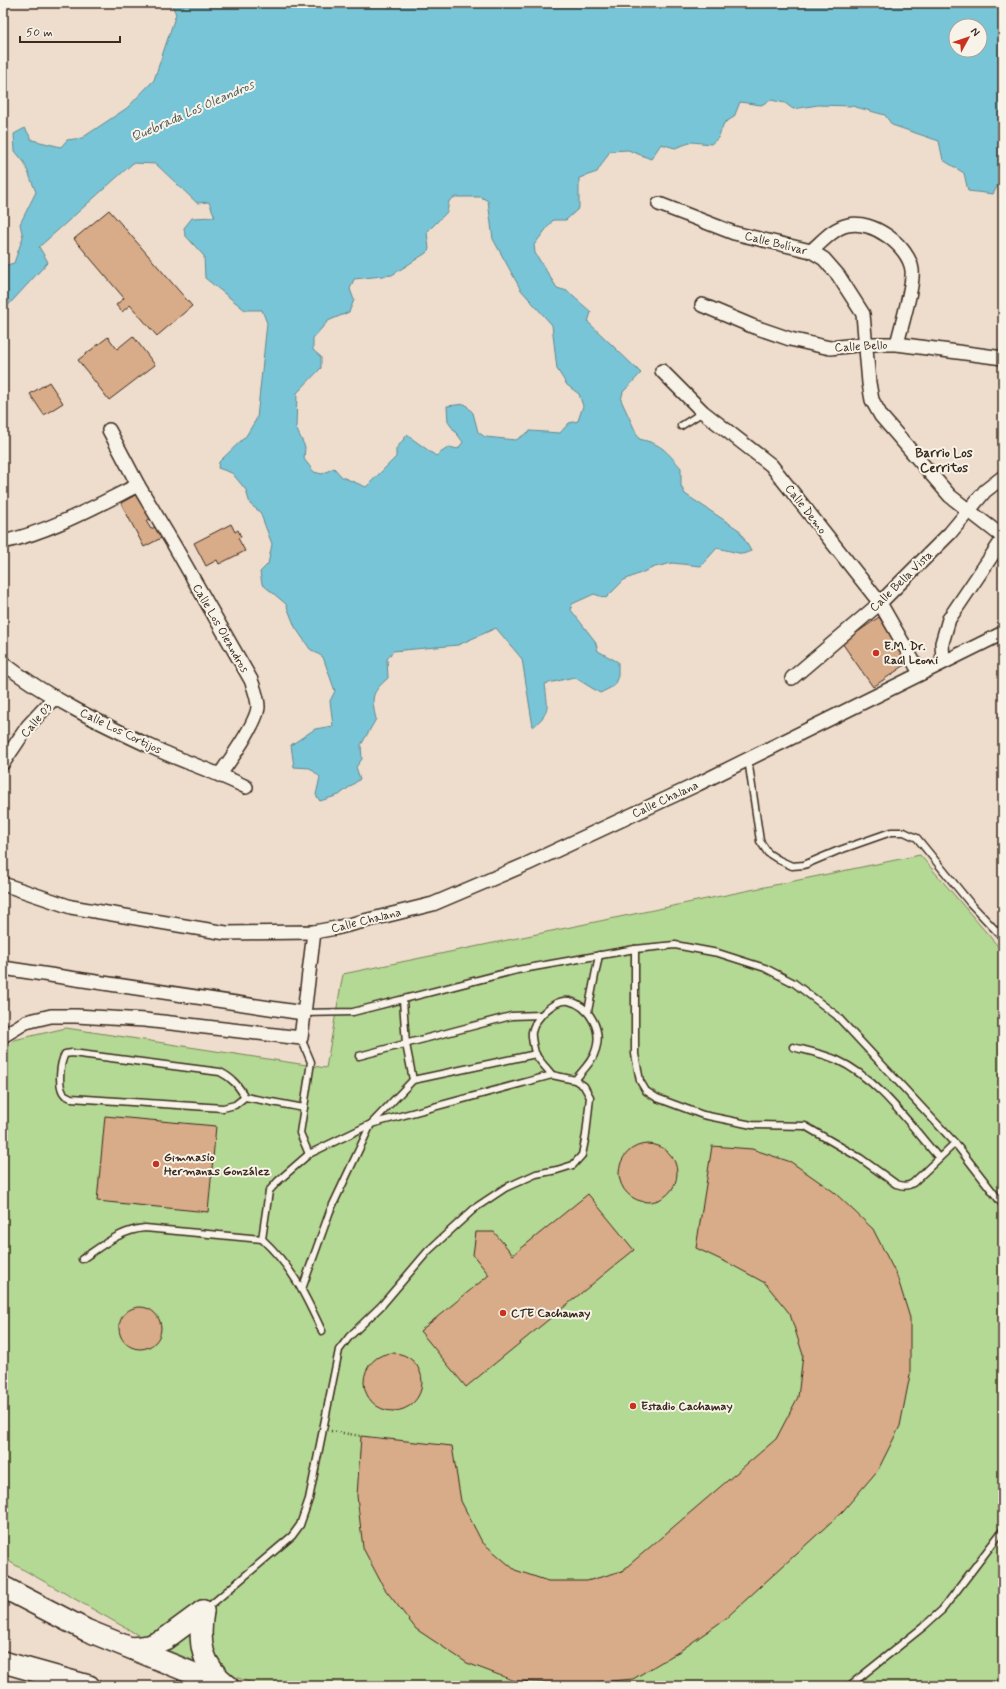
<svg xmlns="http://www.w3.org/2000/svg" width="1006" height="1689" font-family="Mynerve,sans-serif">
<rect width="100%" height="100%" fill="#edc"/>
<filter id="ink" filterUnits="userSpaceOnUse"><feTurbulence type="fractalNoise" baseFrequency=".025" numOctaves="2"/><feDisplacementMap in="SourceGraphic" scale="8" xChannelSelector="R" yChannelSelector="G"/><feConvolveMatrix kernelMatrix="1 2 1 2 8 2 1 2 1" color-interpolation-filters="sRGB"/></filter>
<g filter="url(#ink)">
<path fill="#b4d994" stroke="#788259" d="M920,855L1003,952V1686H259L159,1647L3,1558V1054L14,1040L66,1028L326,1068L343,974Z"/>
<path fill="#79c5d8" stroke="#60878e" fill-rule="evenodd" d="M171,3H1003V181L999,183L993,194L968,191L964,173L943,160L939,141L892,125L885,115L852,106L818,105L793,109L785,103L771,100L761,105L740,102L734,117L724,123L718,138L711,144L692,142L675,148L661,144L651,159L628,150L610,151L597,172L579,178V208L566,220H553L534,245L535,253L557,288L567,291L591,312L588,322L641,373L623,392L621,400L639,439C662,444 666,451 681,468V486L685,494L739,530L751,551L743,554L717,548L701,566L672,563L655,567L624,580L606,598L594,594L572,604L571,610L595,641L598,651L618,662V676L614,686L600,693L574,677L545,684C547,706 552,711 533,727L522,659L496,628L458,645L393,651L387,659L388,678C371,693 371,697 376,719L361,745L362,759L356,767L360,779L339,795L320,801L316,795L320,777L310,768L294,767L291,745L315,729L333,726L330,701L335,691L323,657L310,649L295,627L286,604L262,584L260,572L268,564L272,544L260,512L250,504L246,490L232,473L218,468L219,462L246,436L257,418L267,323L262,310H245L205,278L204,256L185,235L184,228L192,218L215,217L209,202L197,203L156,164L133,163L39,247L48,262L3,311V266L14,263L23,237L20,224L36,192L24,162L15,151L14,134L25,128L32,140L61,147L67,140L82,138L127,108L154,80L176,14ZM956,26H980V50H956ZM455,197H481L488,201L493,239L521,290L552,325L557,369L567,385L579,394L583,406L578,421L569,423L560,433L530,431L516,440L485,437L478,432L473,413L465,404L447,406L448,422L463,442L458,449L449,447L436,456L407,435L396,449V457L366,487L342,477L334,468L322,474L314,472L304,459L305,447L296,428L297,393L321,368V357L313,350V338L328,321L349,312L354,300L350,289L354,279L392,275L426,253L429,249L427,232L447,212L449,201Z"/>
<g fill="#d8ab89" stroke="#3b2a1e">
<path d="M109,210L192,306L157,336L130,305L122,312L116,305L124,298L74,239Z"/>
<path d="M133,336L155,365L109,400L78,360L108,337L117,349Z"/>
<path d="M49,382L63,403L44,415L30,394Z"/>
<path d="M139,493L152,518L146,521L151,529L157,526L163,537L144,547L121,503Z"/>
<path d="M231,524L235,532L238,530L241,537L238,538L245,551L219,564L217,560L206,566L194,543Z"/>
<path d="M879,617L908,663L873,687L842,643Z"/>
<path d="M105,1116L216,1126L208,1212L97,1201Z"/>
<circle cx="648" cy="1173" r="29"/>
<path d="M712,1146L752,1149L791,1162L834,1192L873,1229L897,1276L910,1318V1375L900,1426L878,1470L843,1511L725,1619L680,1651L633,1679L576,1684L515,1681L467,1663L416,1629L384,1588L363,1548L357,1496L361,1436L452,1446L461,1501L482,1542L515,1570L548,1581H587L622,1571L776,1439L798,1397L803,1355L790,1314L765,1283L732,1265L696,1248Z"/>
<path d="M588,1194L634,1250L466,1387L420,1331L489,1275L473,1255L476,1232H494L513,1255Z"/>
<circle cx="140" cy="1328" r="21"/>
<circle cx="393" cy="1382" r="29"/>
</g>
<g fill="none" stroke-linecap="round" stroke-linejoin="round">
<defs>
<g id="lane">
<path d="M681,426L703,412"/>
<path d="M748,759L760,841L768,853L779,860L792,866L804,865L837,851L891,832H904L917,838L970,903L1003,938"/>
<path d="M635,949V1054L640,1081L646,1091L657,1098L703,1115L752,1125L805,1126L860,1158L896,1184C903,1186 907,1187 913,1183L955,1143"/>
<path d="M403,1000L406,1044L413,1080"/>
<path d="M588,1011L599,955"/>
<path d="M303,1013L353,1012L517,970L635,949L675,945L718,953L765,968L794,983L836,1015L955,1143L1003,1205"/>
<path d="M301,1038L311,1062L300,1133L309,1154"/>
<path d="M793,1047C808,1051 823,1054 837,1060C879,1079 910,1125 939,1158"/>
<path d="M359,1056L511,1016L541,1015"/>
<path d="M552,1075C547,1068 538,1060 535,1053C534,1048 531,1037 532,1032C535,1018 555,998 569,1001C590,1006 602,1030 596,1049C593,1061 583,1070 575,1080"/>
<path d="M245,1097L235,1105L223,1108L71,1098C69,1097 67,1096 65,1095C57,1088 60,1063 65,1054L72,1053L220,1072C232,1078 238,1085 245,1097L304,1108"/>
<path d="M82,1259C102,1246 120,1230 145,1228L262,1239C293,1268 304,1293 322,1331"/>
<path d="M302,1289L330,1211L371,1124L413,1080L536,1054"/>
<path d="M206,1609L292,1536L300,1525L309,1499L339,1350L349,1337L382,1305L428,1251L475,1208L505,1188L536,1174L557,1170L573,1165L582,1155L586,1135L590,1097L584,1086L575,1080L552,1075L371,1124L309,1154L278,1181L269,1191L262,1239"/>
<path d="M849,1686L923,1627L942,1610L1003,1530"/>
</g>
<g id="street">
<path d="M659,204L734,233L811,251L824,259L838,275L863,314L869,383L872,400L881,416L950,496L1003,537"/>
<path d="M811,251C822,242 833,228 848,225C872,219 909,246 912,270C914,285 901,327 897,344"/>
<path d="M702,305L752,326L790,339L830,348L865,344H897L1003,358"/>
<path d="M662,371L703,412L771,465L880,603L920,673"/>
<path d="M109,430L138,485L174,545L251,680C254,688 258,698 258,707C257,722 230,761 220,774"/>
<path d="M3,542C49,532 96,506 138,485"/>
<path d="M943,662L942,643L949,619L1003,539"/>
<path d="M3,663C48,698 102,724 154,748C184,762 216,772 246,787"/>
<path d="M792,678L880,603L950,533L985,491L1003,477"/>
<path d="M3,763L28,726L55,697"/>
<path d="M3,884L71,907L226,933L314,932L336,928L433,904L527,864L698,784L1003,633"/>
<path d="M3,968L303,1013"/>
<path d="M3,1036L26,1022L51,1016H76L145,1020L301,1038L314,932"/>
</g>
<g id="primary">
<path d="M3,1587L86,1630L224,1686"/>
<path d="M203,1611C198,1643 201,1665 228,1686"/>
<path d="M132,1648L149,1646L165,1639L203,1611"/>
<path d="M3,1662L89,1686"/>
</g>
</defs>
<use href="#lane" stroke="#3b2a1e" stroke-width="9"/>
<use href="#street" stroke="#3b2a1e" stroke-width="16"/>
<use href="#primary" stroke="#3b2a1e" stroke-width="24"/>
<path stroke="#3b2a1e" stroke-width="2.5" stroke-dasharray="1 3" stroke-linecap="butt" d="M331,1431L361,1436"/>
<use href="#lane" stroke="#f7f3e8" stroke-width="6"/>
<use href="#street" stroke="#f7f3e8" stroke-width="13"/>
<use href="#primary" stroke="#f7f3e8" stroke-width="21"/>
</g>
</g>
<g fill="#c8321e" stroke="#f7f3e8" stroke-width="1.5">
<circle cx="876" cy="653" r="4"/>
<circle cx="156" cy="1164" r="4"/>
<circle cx="503" cy="1313" r="4"/>
<circle cx="633" cy="1406" r="4"/>
</g>
<g text-anchor="middle" stroke-width="4" stroke-linejoin="round" paint-order="stroke">
<g font-size="12" fill="#3b2a1e" stroke="#f7f3e8">
<text transform="translate(776 243) rotate(14)" y="4">Calle Bolívar</text>
<text transform="translate(861 346) rotate(-3)" y="4">Calle Bello</text>
<text transform="translate(806 509) rotate(52)" y="4">Calle Demo</text>
<text transform="translate(901 581) rotate(-44)" y="4">Calle Bella Vista</text>
<text transform="translate(221 628) rotate(60)" y="4">Calle Los Oleandros</text>
<text transform="translate(36 720) rotate(-50)" y="4">Calle 03</text>
<text transform="translate(121 731) rotate(26)" y="4">Calle Los Cortijos</text>
<text transform="translate(665 799) rotate(-25)" y="4">Calle Chalana</text>
<text transform="translate(366 920) rotate(-14)" y="4">Calle Chalana</text>
</g>
<g font-size="12" font-weight="bold" fill="#3b2a1e" stroke="#f7f3e8" text-anchor="start">
<text x="884" y="650">E.M. Dr.<tspan x="884" dy="14">Raúl Leoni</tspan></text>
<text x="164" y="1161">Gimnasio<tspan x="164" dy="14">Hermanas González</tspan></text>
<text x="511" y="1317">CTE Cachamay</text>
<text x="641" y="1410">Estadio Cachamay</text>
</g>
<g font-size="13" font-style="italic" fill="#4e5856" stroke="#f7f3e8">
<text transform="translate(192 110) rotate(-24)" y="5">Quebrada Los Oleandros</text>
</g>
<g font-size="13" font-weight="bold" fill="#3b2a1e" stroke="#f7f3e8">
<text x="944" y="457">Barrio Los<tspan x="944" dy="15">Cerritos</tspan></text>
</g>
</g>
<rect width="1006" height="1689" fill="none" stroke="#f7f3e8" stroke-width="16"/>
<rect x="8" y="8" width="990" height="1673" fill="none" stroke="#3b2a1e" stroke-width="1.5" filter="url(#ink)"/>
<g transform="translate(968 38) rotate(50)"><circle r="19" fill="#f7f3e8" stroke="#aca397"/>
<path d="M0-3L7 15L0 10L-7 15Z" fill="#c8321e"/>
<text y="-6" font-size="11" font-weight="bold" text-anchor="middle" fill="#3b2a1e">N</text>
</g>
<path d="M20 36v6h100v-6" fill="none" stroke="#3b2a1e" stroke-width="2"/>
<text x="26" y="36" font-size="12" fill="#3b2a1e" stroke="#f7f3e8" stroke-width="3" paint-order="stroke">50 m</text>
</svg>
